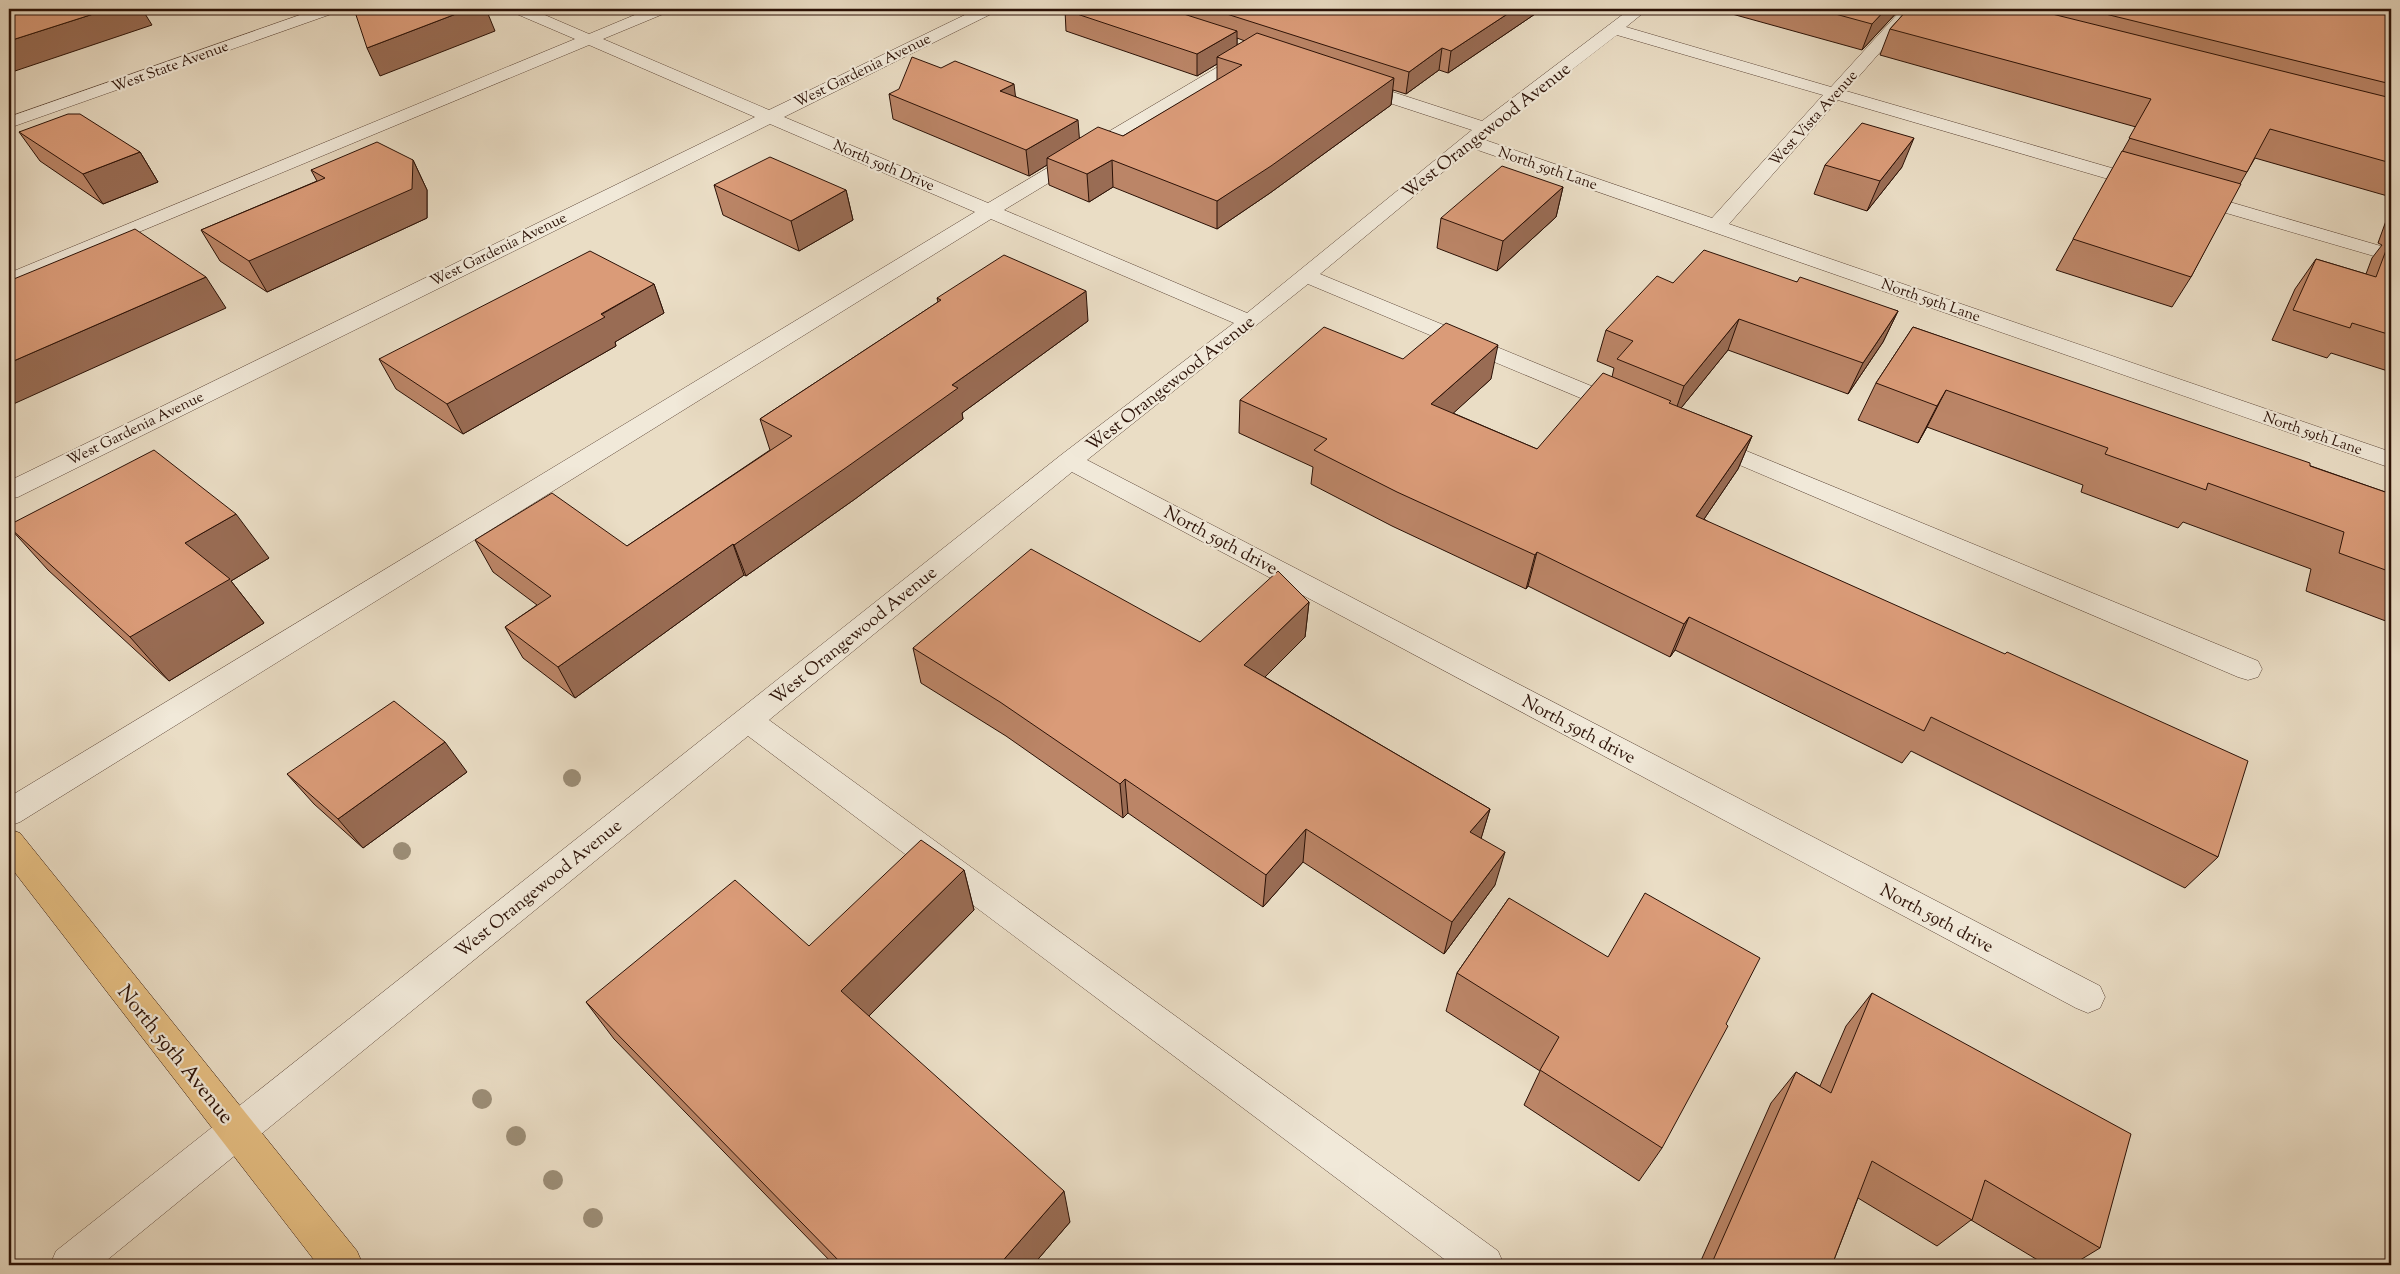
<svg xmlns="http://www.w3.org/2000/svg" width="2400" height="1274" font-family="'Sorts Mill Goudy',serif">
<rect width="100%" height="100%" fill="#eaddc5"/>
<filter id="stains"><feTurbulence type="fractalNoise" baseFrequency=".004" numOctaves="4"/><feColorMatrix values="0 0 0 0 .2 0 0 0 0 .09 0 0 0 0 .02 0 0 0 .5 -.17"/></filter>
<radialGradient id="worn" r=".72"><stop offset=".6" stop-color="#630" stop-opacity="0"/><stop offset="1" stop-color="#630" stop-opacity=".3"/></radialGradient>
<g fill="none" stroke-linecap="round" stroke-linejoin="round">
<defs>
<g id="minor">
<path d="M317,9H339L337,12L9,128V117Z"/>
<path d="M510,9H531L589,34L649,9H670L668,12L603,39L769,110L977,9H997L995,12L784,117L988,203L1243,52H1255L1257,55L1255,58L1004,210L1247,313L1472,130L1350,90L1347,86L1350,82H1362L1482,121L1630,9H1648L1626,27L1831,87L1902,9H1918L1846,91L2153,180L2155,184L2153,188H2139L1838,100L1729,224L2391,452V468L1472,148L1320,274L1630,402L1634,407L1630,412L1622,414L1614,412L1308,284L1087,460L2100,986L2105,997L2100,1008L2088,1013L2076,1008L1072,472L769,720L1498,1251L1504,1265H1452L748,736L101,1265H50L56,1251L1061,455L1234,323L991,219L20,822L9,826V797L975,212L770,124L18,497L9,499V481L755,117L589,45L9,286V273L575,39L512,12ZM1617,35L1823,95L1712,218L1482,139Z"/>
<path d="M2192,191L2391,249V261L2185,201L2182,197L2185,193Z"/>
<path d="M1710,436L2258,661L2262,669L2258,677L2248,680L2238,677L1702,449L1698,444L1702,439Z"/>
</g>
<path id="major" d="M9,829L20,833L357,1251L363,1265H318L9,865Z"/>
</defs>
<use href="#minor" stroke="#5b4436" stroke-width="1"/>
<use href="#major" stroke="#2b1106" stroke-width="1"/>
<use href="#minor" fill="#f1e9d9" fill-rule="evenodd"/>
<use href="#major" fill="#e5be82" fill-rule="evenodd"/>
</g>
<g fill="#9c8e77">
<circle cx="572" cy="778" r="9"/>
<circle cx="402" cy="851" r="9"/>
<circle cx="482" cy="1099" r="10"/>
<circle cx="516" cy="1136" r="10"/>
<circle cx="553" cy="1180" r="10"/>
<circle cx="593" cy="1218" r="10"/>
</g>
<g fill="#bb8567" stroke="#2b1106" fill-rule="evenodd">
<path d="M1067,9H1538V12L1448,73L1439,70L1406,94L1393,90L1391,105L1270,193L1217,229L1113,187L1089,202L1049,185L1047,165L1029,176L893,119L889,94L1015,96L1079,138L1123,136L1217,81V64L1197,76L1066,31L1065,10ZM1237,38L1245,41L1237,45Z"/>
<path d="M1714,9H1900L1862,50Z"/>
<path d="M1908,9H2391V197L2255,158L2240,184L2191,277L2172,307L2056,270L2136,127L1880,55L1890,29Z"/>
<path d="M19,132L140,152L158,182L103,204L40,161Z"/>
<path d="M413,160L427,190V218L267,292L220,261L201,230L317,181L311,170Z"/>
<path d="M1825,165L1902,167L1867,211L1814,194Z"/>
<path d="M714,185L846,190L853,220L799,251L723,215Z"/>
<path d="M1563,187L1556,217L1497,271L1437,248L1441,218Z"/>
<path d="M2391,207V372L2331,353L2327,358L2272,340L2295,289L2316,259L2366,274L2372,258L2382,245L2378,243Z"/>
<path d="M1797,282L1898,311L1883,342L1848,394L1728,350L1681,408L1752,436L1738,469L1704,519L2218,857L2185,888L1911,751L1902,763L1675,650L1670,657L1528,586L1526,589L1392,526L1311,484L1313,467L1239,433L1240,400L1491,379L1453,413L1537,449L1612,377L1614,368L1597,361L1606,330L1673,283Z"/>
<path d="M654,284L664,313L615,342L616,346L463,434L396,389L379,359Z"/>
<path d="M937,298L1088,321L962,413L963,419L855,499L746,576L744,575L575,698L523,658L505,627L537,605L493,572L475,540L627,546L770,450L760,419L938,302Z"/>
<path d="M1913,327L2391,494V623L2306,591L2311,569L2183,522L2178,528L2081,492L2083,485L1927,427L1918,443L1858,420L1876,383Z"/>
<path d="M9,527L269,558L231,581L264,623L169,681L48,570Z"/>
<path d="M1309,602L1305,637L1265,677L1490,809L1481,838L1495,885L1444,954L1303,862L1263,907L1128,813L1123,818L1006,736L921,683L913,648L1200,642Z"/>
<path d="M467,772L363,848L314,804L287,774Z"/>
<path d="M964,870L974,910L869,1016L1070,1222L1033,1265H834L614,1039L586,1002L809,946Z"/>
<path d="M1509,898L1662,1148L1639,1181L1524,1105L1540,1071L1446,1011L1457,973Z"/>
<path d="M1872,993L2100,1248L2072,1265H2046L1971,1220L1937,1246L1858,1198L1832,1265H1699L1771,1103L1796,1072L1820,1086L1846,1026Z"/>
</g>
<g fill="#996c54" stroke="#2b1106">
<path d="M109,9H142L152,25L9,73V41Z"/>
<path d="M469,9H486L495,31L380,76L367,48Z"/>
<path d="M1515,9H1538V12L1448,73L1451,51Z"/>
<path d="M1886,9H1900L1862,50L1872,24Z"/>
<path d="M1237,31V52L1217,57V64L1197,76V54Z"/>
<path d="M1442,48L1439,70L1406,94L1409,72Z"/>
<path d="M1394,78L1391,105L1270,193L1217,229V201Z"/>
<path d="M1014,84L1017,109L1000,91Z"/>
<path d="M1078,120L1080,146L1047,158V165L1029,176L1026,150Z"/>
<path d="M1914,138L1902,167L1867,211L1880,181Z"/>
<path d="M140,152L158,182L103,204L83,174Z"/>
<path d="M413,160L427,190V218L267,292L249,261Z"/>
<path d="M1112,160L1113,187L1089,202L1087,174Z"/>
<path d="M1563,187L1556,217L1497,271L1503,241Z"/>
<path d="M846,190L853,220L799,251L791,221Z"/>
<path d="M206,277L226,308L9,406V363Z"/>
<path d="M654,284L664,313L615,342L616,346L463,434L447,404Z"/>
<path d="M1086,291L1088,321L962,413L963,419L855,499L746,576L734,545L952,385Z"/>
<path d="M1898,311L1883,342L1848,394L1863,363Z"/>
<path d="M1739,319L1728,350L1673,418L1684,386Z"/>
<path d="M1498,345L1491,379L1426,438L1431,404Z"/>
<path d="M1946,390L1927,427L1918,443L1937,406Z"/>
<path d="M1752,436L1738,469L1683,550L1696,516Z"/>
<path d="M236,514L269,558L231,581L264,623L169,681L130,637L185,543Z"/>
<path d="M733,544L744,575L575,698L558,667Z"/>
<path d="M1537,552L1528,586L1526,589L1535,555Z"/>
<path d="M1309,602L1305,637L1243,699L1244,665Z"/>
<path d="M1689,617L1675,650L1670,657L1684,624Z"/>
<path d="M445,742L467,772L363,848L338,819Z"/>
<path d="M1125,779L1128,813L1123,818L1120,784Z"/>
<path d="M1490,809L1480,842L1470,832Z"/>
<path d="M1306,829L1303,862L1263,907L1266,875Z"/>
<path d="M1505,852L1495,885L1444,954L1452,922Z"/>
<path d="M964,870L974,910L857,1028L841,991Z"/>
<path d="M1064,1191L1070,1222L1033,1265H999Z"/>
</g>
<g fill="#da9b78" stroke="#2b1106">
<path d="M9,9H109L9,41Z"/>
<path d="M354,9H469L367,48Z"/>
<path d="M1067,9H1168L1237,31L1197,54L1065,10Z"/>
<path d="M1211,9H1515L1451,51L1442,48L1409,72Z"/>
<path d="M1817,9H1886L1872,24Z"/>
<path d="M1908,9H2032L2391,98V163L2270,129L2247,172L2129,138L2151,99L1890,29Z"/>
<path d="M2085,9H2391V84Z"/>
<path d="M1257,33L1394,78L1271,166L1217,201L1112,160L1087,174L1047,158L1098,127L1123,136L1242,65L1217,57Z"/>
<path d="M912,57L941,68L955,61L1014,84L1000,91L1078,120L1026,150L889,94L899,89Z"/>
<path d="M68,114H80L140,152L83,174L19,132Z"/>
<path d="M1862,123L1914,138L1880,181L1825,165Z"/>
<path d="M377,142L413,160L412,189L249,261L201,230L325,178L311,170Z"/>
<path d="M2122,151L2241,184L2191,277L2073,239Z"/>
<path d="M770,157L846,190L791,221L714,185Z"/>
<path d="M1502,166L1563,187L1503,241L1441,218Z"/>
<path d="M135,229L206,277L9,363V281Z"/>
<path d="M2391,237V335L2352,323L2350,328L2293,310L2316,259L2376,277Z"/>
<path d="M1704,250L1797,282L1800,277L1898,311L1863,363L1739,319L1684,386L1617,359L1633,341L1606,330L1657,276L1673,283Z"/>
<path d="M590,251L654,284L601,314L605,317L447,404L379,359Z"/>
<path d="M1004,255L1086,291L952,385L958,388L847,467L734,545L733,544L558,667L505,627L551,596L475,540L552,493L627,546L792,436L760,419L941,300L937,298Z"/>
<path d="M1446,323L1498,345L1431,404L1537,449L1603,373L1671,401L1669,403L1752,436L1696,516L2005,654L2007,652L2248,761L2218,857L1931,717L1924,731L1689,617L1684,624L1537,552L1535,555L1397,492L1314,450L1327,439L1240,400L1324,327L1403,359Z"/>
<path d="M1913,327L2310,463V466L2391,494V572L2339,553L2344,532L2208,483L2206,490L2105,454L2108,448L1946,390L1937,406L1876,383Z"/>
<path d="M154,450L236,514L185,543L230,579L130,637L9,527V525Z"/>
<path d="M1031,549L1200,642L1278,571L1309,602L1244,665L1490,809L1470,832L1505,852L1452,922L1306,829L1266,875L1125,779L1120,784L1000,702L913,648Z"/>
<path d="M394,701L445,742L338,819L287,774Z"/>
<path d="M921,840L964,870L841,991L1064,1191L999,1265H843L586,1002L735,880L809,946Z"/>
<path d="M1645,893L1760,958L1726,1024L1728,1026L1662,1148L1540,1070L1559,1037L1457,973L1509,898L1608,957Z"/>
<path d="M1872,993L2131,1134L2100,1248L1985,1180L1972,1220L1872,1161L1832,1265H1711L1796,1072L1831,1093Z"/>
</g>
<g text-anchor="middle" stroke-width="4.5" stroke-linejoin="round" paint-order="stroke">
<g font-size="15" fill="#2b1106" stroke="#f1e9d9">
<text transform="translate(170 66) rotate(-20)" y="5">West State Avenue</text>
<text transform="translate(862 70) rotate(-26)" y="5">West Gardenia Avenue</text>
<text transform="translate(1813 118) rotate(-48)" y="5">West Vista Avenue</text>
<text transform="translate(884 165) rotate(23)" y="5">North 59th Drive</text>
<text transform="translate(1548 168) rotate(19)" y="5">North 59th Lane</text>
<text transform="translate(498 249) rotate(-26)" y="5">West Gardenia Avenue</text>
<text transform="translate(1931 300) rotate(19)" y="5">North 59th Lane</text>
<text transform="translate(135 428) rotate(-26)" y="5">West Gardenia Avenue</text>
<text transform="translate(2313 433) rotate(19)" y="5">North 59th Lane</text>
</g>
<g font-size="18" fill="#2b1106" stroke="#f1e9d9">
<text transform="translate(1486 130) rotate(-38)" y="6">West Orangewood Avenue</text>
<text transform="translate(1170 383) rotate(-38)" y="6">West Orangewood Avenue</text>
<text transform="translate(1221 540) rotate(28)" y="6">North 59th drive</text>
<text transform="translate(853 635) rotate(-39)" y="6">West Orangewood Avenue</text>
<text transform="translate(1579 729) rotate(28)" y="6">North 59th drive</text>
<text transform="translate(538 888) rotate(-39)" y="6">West Orangewood Avenue</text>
<text transform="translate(1937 918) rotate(28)" y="6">North 59th drive</text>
</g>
<g font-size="21" fill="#2b1106" stroke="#f1e9d9">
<text transform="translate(176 1054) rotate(51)" y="7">North 59th Avenue</text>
</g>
</g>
<rect width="2400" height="1274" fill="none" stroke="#eaddc5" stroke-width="30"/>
<rect x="10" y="10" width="2380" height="1254" fill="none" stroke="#2b1106" stroke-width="2.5"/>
<rect x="15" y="15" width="2370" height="1244" fill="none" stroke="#2b1106"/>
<rect width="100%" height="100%" filter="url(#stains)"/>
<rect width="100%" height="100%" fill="url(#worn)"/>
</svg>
